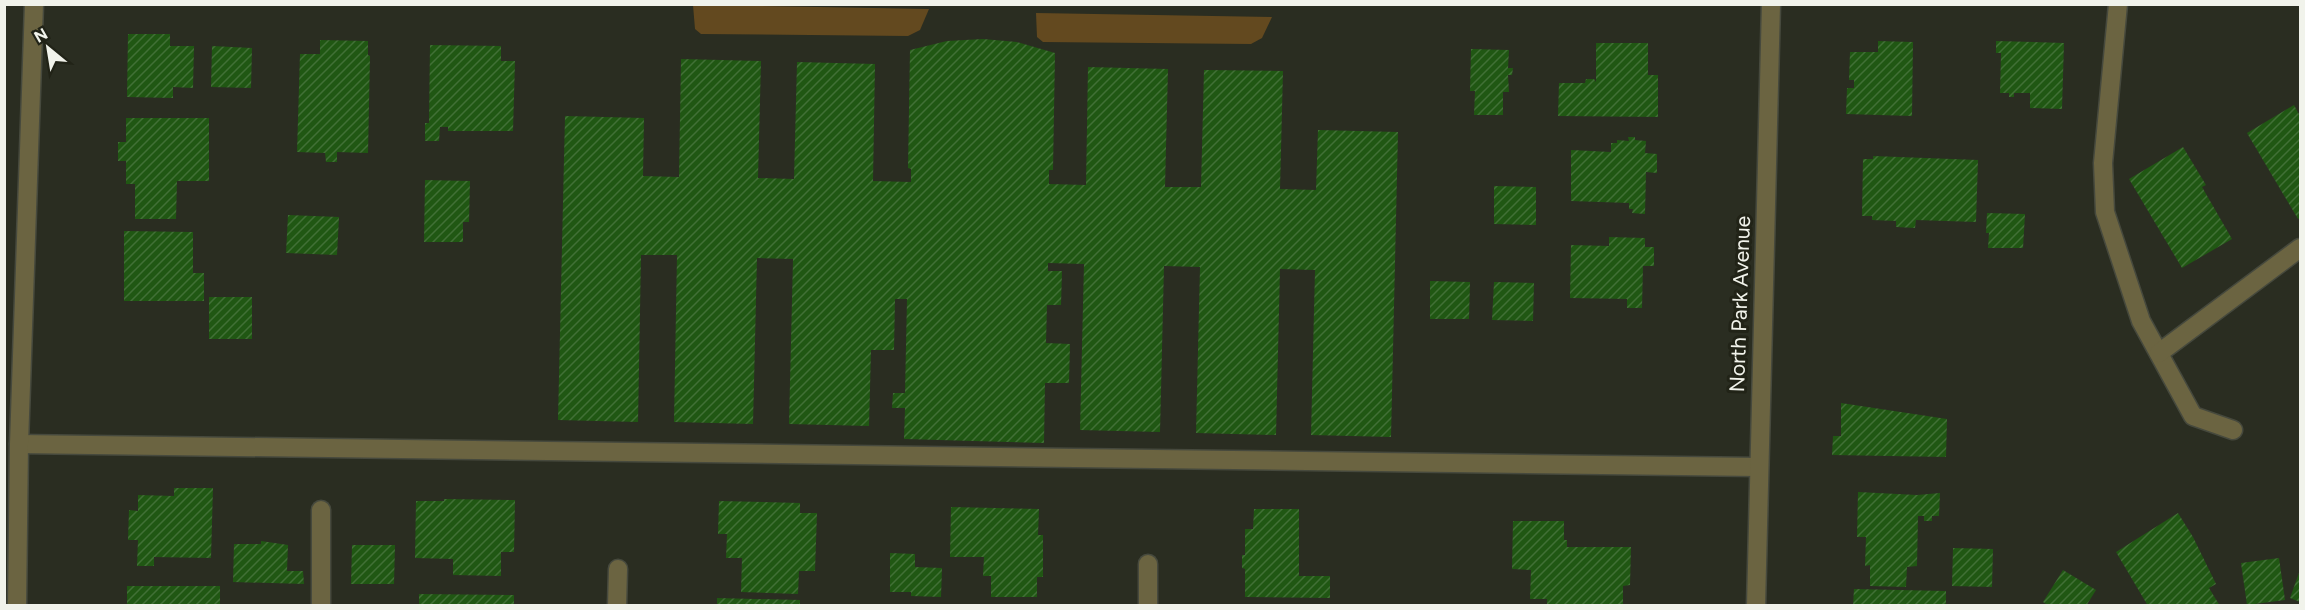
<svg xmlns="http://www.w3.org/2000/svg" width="2305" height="610" font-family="Figtree,sans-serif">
<defs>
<pattern id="building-hatch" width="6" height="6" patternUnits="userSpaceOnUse" patternTransform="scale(1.5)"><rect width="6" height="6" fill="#205713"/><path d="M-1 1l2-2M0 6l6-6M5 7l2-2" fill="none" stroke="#417036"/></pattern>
</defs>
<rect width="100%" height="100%" fill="#2a2d21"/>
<g fill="#63491f">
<path d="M693,5H705L929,9L920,30L908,36L701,34L695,29Z"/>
<path d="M1036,13L1272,17L1262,38L1251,44L1043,42L1037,37Z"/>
</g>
<g fill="url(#building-hatch)">
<path d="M128,34H170V46H194L193,88L173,87V98L127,97Z"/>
<path d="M983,39L1017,42L1055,53L1053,170H1049V184L1086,185L1088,67L1168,69L1165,187H1201L1204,70L1283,71L1280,189L1316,190L1318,130L1398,132L1391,437L1311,435L1315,270L1280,269L1276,435L1196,433L1200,267L1164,266L1160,432L1080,430L1084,264L1048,263V271H1062L1061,305H1047L1046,343L1070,344L1069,383H1045L1044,443L904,439L905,408H892L893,393H905L907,299H895L894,350H871L869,426L789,424L793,259L757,258L753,424L674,422L677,255H641L638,422L558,420L565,116L644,118L643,176L679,177L681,59L761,61L758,178L794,179L797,62L875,64L873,181L911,182V169L908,168L910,50L947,41Z"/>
<path d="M320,40L368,41V55L370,56L368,153L337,152V162H326L325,153L297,152L300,54H320Z"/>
<path d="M1878,41L1913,42L1912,116L1846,114L1847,88H1854V80H1849L1850,52H1878Z"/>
<path d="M1996,41L2064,43L2062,109L2030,108V93H2014V97H2009V93H2000L2001,53H1996Z"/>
<path d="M1596,43H1648V75H1658V117L1558,116L1559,83H1585L1586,79H1594L1596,82Z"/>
<path d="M430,45L501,46V61H515L513,131H448V127H440L439,141H425V123H429Z"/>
<path d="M212,46L252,48L251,88L211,87Z"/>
<path d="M1471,49L1509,50L1508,68H1513L1512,75H1508L1509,92H1503V115H1474L1475,91H1470Z"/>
<path d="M2294,105L2300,116V218L2298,219L2247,133Z"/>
<path d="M126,118H209V181H177L176,219H135V184H126V161H118V142H126Z"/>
<path d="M1628,137H1635V140L1646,141L1645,153L1657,154V173L1646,172L1645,214L1632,213L1633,209H1629V203L1571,201V150L1611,152V143H1617V140L1629,141Z"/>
<path d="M2183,147L2206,185L2202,187L2232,239L2182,268L2129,179Z"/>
<path d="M1873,156L1978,160L1976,222L1916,220L1915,228L1896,227V221L1872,220V216H1862L1863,159H1873Z"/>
<path d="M425,180L470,181L469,222H463V242H424Z"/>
<path d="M1494,186L1536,187V225L1494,224Z"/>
<path d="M1987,213L2025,214L2023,248H1988L1989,233H1986Z"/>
<path d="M288,215L339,217L337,255L286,253Z"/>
<path d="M124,231L193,232V273H204V301H124Z"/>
<path d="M1609,237L1645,238V247H1654V266H1643L1642,308H1627V299L1570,298L1571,245L1609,246Z"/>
<path d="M1430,281L1470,282L1469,319H1430Z"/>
<path d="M1494,282L1534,283L1533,321L1492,320Z"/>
<rect x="209" y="297" width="43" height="42"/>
<path d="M1841,403L1947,419L1946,457L1832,455L1833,436H1841Z"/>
<path d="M174,488H213L211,558L154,557V566H137L138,540H128L129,510L138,511V495L174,496Z"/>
<path d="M1858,492L1917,495L1940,493L1939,516H1932V521H1924V516H1918L1917,566L1907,567L1906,587L1870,586V565L1865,566L1866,537H1857Z"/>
<path d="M444,499L515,500L514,552H501V576L453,575V559L415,558L416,501H444Z"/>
<path d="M719,501L800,503V513H817L815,571H799L798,594L741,592L742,558H726L727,534H718Z"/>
<path d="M951,507L1039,509L1038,535H1043V577H1037V597H991V576H983L984,557H950Z"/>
<path d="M1254,509H1299V576H1330V598L1245,597V569L1242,568V555H1245V529H1253Z"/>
<path d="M2178,513L2193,537L2216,584L2209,588L2220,606H2148L2116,552Z"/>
<path d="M1513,521H1564V540H1567V547H1631L1630,585L1623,586V606H1547V599H1530L1531,570L1512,569Z"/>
<path d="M261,541L288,545L287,571H303L304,584L233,582L234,544H261Z"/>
<path d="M352,545H395L394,584H351Z"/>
<path d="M1953,548L1993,549L1992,587L1952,586Z"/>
<path d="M890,553L915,554V567L942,568L941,597L911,596V592H890Z"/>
<path d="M2279,558L2285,600L2247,605L2241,563Z"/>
<path d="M2063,570L2096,590L2086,606H2049L2043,602Z"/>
<path d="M2300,570V602L2290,598Z"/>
<rect x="127" y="586" width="93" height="20"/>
<path d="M1854,589L1946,591V606H1853Z"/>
<path d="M419,594L514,595V606H419Z"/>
<path d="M717,598L800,600V606H717Z"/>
</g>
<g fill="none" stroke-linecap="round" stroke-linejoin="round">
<defs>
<g id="minor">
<path d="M2118,4L2103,163L2105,212L2141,321L2193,416L2233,430"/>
<path d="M2159,353L2300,248"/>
<path d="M19,444L1758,467"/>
<path d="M17,606L19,444L34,4"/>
<path d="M321,606V510"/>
<path d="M617,606L618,569"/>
<path d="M1148,606V564"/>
<path d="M1756,606L1771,4"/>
</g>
</defs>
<use href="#minor" stroke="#46493d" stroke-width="21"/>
<use href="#minor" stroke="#6b6441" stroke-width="18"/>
</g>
<g text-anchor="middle" stroke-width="6" stroke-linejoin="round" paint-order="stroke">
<g font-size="21" fill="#f1f3eb" stroke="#212317">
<text transform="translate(1740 304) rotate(-88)" y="7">North Park Avenue</text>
</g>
</g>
<rect width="2305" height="610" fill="none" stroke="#f1f3eb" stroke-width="12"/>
<g transform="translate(48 48) rotate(330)" stroke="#212317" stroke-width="4.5" paint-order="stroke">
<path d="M0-4.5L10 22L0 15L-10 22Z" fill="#f1f3eb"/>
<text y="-9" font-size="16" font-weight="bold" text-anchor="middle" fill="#f1f3eb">N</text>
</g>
</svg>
